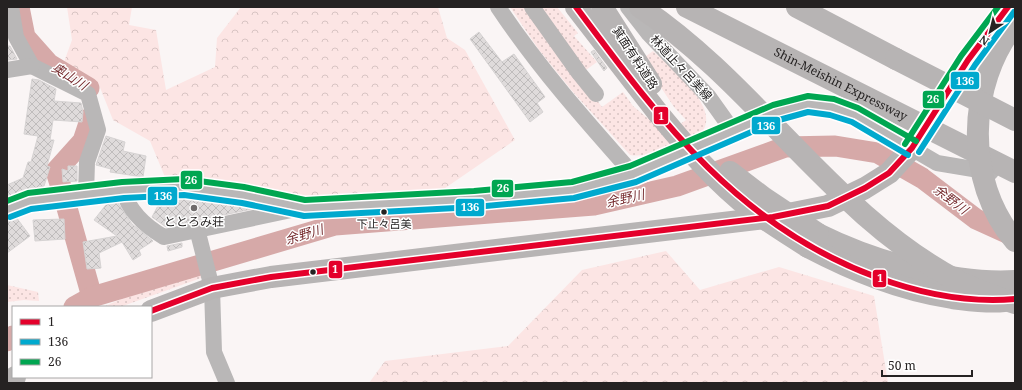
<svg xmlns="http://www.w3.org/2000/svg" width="1022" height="390" font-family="'Noto Serif','Noto Sans JP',serif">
<defs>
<pattern id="grass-dots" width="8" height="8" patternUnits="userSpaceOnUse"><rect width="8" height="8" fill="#fce5e4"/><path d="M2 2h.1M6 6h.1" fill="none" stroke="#d8c4c3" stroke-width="1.8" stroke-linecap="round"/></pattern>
<pattern id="forest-crowns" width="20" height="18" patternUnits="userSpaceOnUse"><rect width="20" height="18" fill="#fce5e4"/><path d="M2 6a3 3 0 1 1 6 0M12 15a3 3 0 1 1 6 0" fill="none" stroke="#d8c4c3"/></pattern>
<pattern id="building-cross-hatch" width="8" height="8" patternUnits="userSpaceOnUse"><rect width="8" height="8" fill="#dfdbdb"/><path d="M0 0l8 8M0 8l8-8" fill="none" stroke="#bfbcbc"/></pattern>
</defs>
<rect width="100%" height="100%" fill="#faf5f5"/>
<g fill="url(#grass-dots)">
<path d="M510,7H529L602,107L623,92L633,106L664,132L670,131L686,120L674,107L642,59L653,51C668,66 722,107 702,132C697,137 685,142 678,144C664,149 645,158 630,155L573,92L539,50Z"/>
<path d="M537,7H557L578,33L574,36L597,62L583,72Z"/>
<path d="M202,266L204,277L120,307H103L188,270Z"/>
<path d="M7,285L38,292L39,301L24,300L7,302Z"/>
</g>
<g fill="url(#forest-crowns)">
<path d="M67,7H132L129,25L156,30L166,90L215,67L217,38L241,7H438L447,38L465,50L515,140L435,195L307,197L165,177L150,141L113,120L99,85L64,62L72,40Z"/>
<path d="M666,251L700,290L779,267L874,296L888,383H369L385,361L508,346L582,270Z"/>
</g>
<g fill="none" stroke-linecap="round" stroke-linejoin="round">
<path stroke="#d6a9a8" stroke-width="3.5" d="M7,330L13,329"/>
<g stroke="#d6a9a8" stroke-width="21">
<path d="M19,7L25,37L49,64L89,88"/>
<path d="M61,187L56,171L83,141L91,117"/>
<path d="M67,208L92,297"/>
<path d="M74,307L92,297L335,225L594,205L677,186L785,147L835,146L878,153L922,178L976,219L1009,234H1015"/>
<path d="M7,341L13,336"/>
</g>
</g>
<g fill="url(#building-cross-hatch)" stroke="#d6d3d3">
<path d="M479,32L502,62L514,54L545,97L537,103L543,112L530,122L470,39Z"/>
<path d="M7,46H10L17,59L7,60Z"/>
<path d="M594,50L607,68L604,71L591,52Z"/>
<path d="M32,79L39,80L56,89L54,101L81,103L83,112L82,122L53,120L50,140H54L47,166L50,167L44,186L7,200V185L23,178L28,162H31L38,136L24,134Z"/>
<path d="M106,136L125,142L123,151L146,156L143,177L110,172L111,169L96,165Z"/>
<path d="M68,166H77V181L63,182L62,169L68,171Z"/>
<path d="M187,197L215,201V203H230L257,208L166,227L152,217L162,198Z"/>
<path d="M109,201H114L118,203L132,224L153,241L139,250L141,255L133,260L122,242L99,253L101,268L87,269L83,242L117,236L94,220Z"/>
<path d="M16,217L30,236L7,253V223Z"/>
<path d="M64,219L65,239L35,241L33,220Z"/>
<path d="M182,243V247L168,251L167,246Z"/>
</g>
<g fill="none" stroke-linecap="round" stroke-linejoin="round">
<g stroke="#b9b7b7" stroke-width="16">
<path d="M11,7L16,37L32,66L88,94L98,130L87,162L86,195"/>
<path d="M498,7C538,67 585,120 633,174"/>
<path d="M532,7L579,73L596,94"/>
<path d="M628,7L649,34L708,96L733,131"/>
<path d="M7,70L32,66"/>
<path d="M123,190C129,212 145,226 164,237L296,209"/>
<path d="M7,210L29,201L123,190L184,187L243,195L304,208L475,199L573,190L633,174L776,112L808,104L832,107L855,115L937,163L991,172"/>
<path d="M197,229L212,288L214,352L227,383"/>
</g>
<g stroke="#b7b4b4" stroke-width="22">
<path d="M576,7L658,113"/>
<path d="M602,7L651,84"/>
<path d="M797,7L896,59"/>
<path d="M818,234C872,261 954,285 1015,281"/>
<path d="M808,247C854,271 900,290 952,298C969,300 987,303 1004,301"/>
<path d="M151,311L212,288L271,277L773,217L828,206L865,188L889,173L912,148L968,60L1008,7"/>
<path d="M8,383L15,377"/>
</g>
<g stroke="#b7b4b4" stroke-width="22">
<path d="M640,7C756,84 834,216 958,281C977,291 996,297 1015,303"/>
<path id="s1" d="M687,7L1015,172"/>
<path d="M1015,24C967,84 964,181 1015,241"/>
<path d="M896,59L1015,120"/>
<path d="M658,113C687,148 716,182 752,210C770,223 789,235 808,247"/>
<path d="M730,172L764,198L818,234"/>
</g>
<defs>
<g id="bus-1">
<path d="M576,7C661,121 738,226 876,277C921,294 967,303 1015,299"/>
<path d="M151,311L212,288L271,277L773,217L828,206L865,188L889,173L912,148L968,60L1008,7"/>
</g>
<g id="bus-2">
<path d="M919,152L975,65L1014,12"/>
<path d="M10,217L31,209L124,198L184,195L242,203L304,216L475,207L574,198L636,182L779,120L808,112L830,115L852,122L908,155"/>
</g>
<g id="bus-3">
<path d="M905,144L961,56L998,7"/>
<path d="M7,201L28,193L122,182L184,179L244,187L305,200L474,191L572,182L630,166L773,105L808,96L834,99L858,108L916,141"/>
</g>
</defs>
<use href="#bus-1" stroke="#fff" stroke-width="9"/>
<use href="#bus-2" stroke="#fff" stroke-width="9"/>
<use href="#bus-3" stroke="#fff" stroke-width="9"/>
<use href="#bus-1" stroke="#e4002b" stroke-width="6"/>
<use href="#bus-2" stroke="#00a9ce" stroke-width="6"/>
<use href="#bus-3" stroke="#00a651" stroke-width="6"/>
</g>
<circle fill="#706c6c" stroke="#fff" stroke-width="1.5" cx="194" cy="208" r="4"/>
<g fill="#252222" stroke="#fff" stroke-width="1.5">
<circle cx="384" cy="212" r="3.5"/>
<circle cx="313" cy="272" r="3.5"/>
</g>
<g text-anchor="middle" stroke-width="3" stroke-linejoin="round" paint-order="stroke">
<g font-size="11" fill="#252222" stroke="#fff">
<text x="384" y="228">下止々呂美</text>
</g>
<g font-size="12" fill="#252222" stroke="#fff">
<text transform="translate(635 58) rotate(57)" y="4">箕面有料道路</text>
<text transform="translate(681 68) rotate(47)" y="4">林道止々呂美線</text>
<text dy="4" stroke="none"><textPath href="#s1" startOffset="172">Shin-Meishin Expressway</textPath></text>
</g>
<g font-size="12" fill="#252222" stroke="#fff">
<text x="194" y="226">ととろみ荘</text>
</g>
<g font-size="13" font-style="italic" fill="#762b2e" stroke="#fff">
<text transform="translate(70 76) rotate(32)" y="5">奥山川</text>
<text transform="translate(625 198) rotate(-13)" y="5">余野川</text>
<text transform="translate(951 199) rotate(37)" y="5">余野川</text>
<text transform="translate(304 234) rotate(-17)" y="5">余野川</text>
</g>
</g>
<g stroke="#fff" stroke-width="1.5">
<rect x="950" y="71" width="30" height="19" rx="4" fill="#00a9ce"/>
<rect x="922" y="90" width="23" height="19" rx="4" fill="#00a651"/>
<rect x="653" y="106" width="16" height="19" rx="4" fill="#e4002b"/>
<rect x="751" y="116" width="30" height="19" rx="4" fill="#00a9ce"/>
<rect x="180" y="170" width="23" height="20" rx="4" fill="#00a651"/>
<rect x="491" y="179" width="23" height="19" rx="4" fill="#00a651"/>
<rect x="147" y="186" width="31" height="20" rx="4" fill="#00a9ce"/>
<rect x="455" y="198" width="30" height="19" rx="4" fill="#00a9ce"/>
<rect x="328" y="260" width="15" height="19" rx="4" fill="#e4002b"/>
<rect x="872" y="269" width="15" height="19" rx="4" fill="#e4002b"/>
</g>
<g font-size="11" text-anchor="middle" font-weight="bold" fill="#fff">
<text x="965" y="85">136</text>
<text x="933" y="103">26</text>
<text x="661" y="120">1</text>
<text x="766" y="130">136</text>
<text x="191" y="184">26</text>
<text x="503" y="192">26</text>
<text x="163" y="200">136</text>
<text x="470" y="211">136</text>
<text x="335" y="273">1</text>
<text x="880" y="282">1</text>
</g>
<rect width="1022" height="390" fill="none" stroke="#252222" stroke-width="16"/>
<rect x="12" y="306" width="140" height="72" fill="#ffffff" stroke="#a8a7a7"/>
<rect x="20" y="319" width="20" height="6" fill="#e4002b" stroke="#a8a7a7"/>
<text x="48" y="326" font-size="12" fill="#252222">1</text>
<rect x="20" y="339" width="20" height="6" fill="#00a9ce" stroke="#a8a7a7"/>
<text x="48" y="346" font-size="12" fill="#252222">136</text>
<rect x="20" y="359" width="20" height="6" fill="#00a651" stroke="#a8a7a7"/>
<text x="48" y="366" font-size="12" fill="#252222">26</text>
<g transform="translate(990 32) rotate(215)" stroke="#ffffff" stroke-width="3" paint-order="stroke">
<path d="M0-3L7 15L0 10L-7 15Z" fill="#252222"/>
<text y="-6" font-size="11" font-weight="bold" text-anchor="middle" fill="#252222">N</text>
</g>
<path d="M882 370v6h90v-6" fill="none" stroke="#252222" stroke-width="2"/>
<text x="888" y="370" font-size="12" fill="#252222" stroke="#ffffff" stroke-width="3" paint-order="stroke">50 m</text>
</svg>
